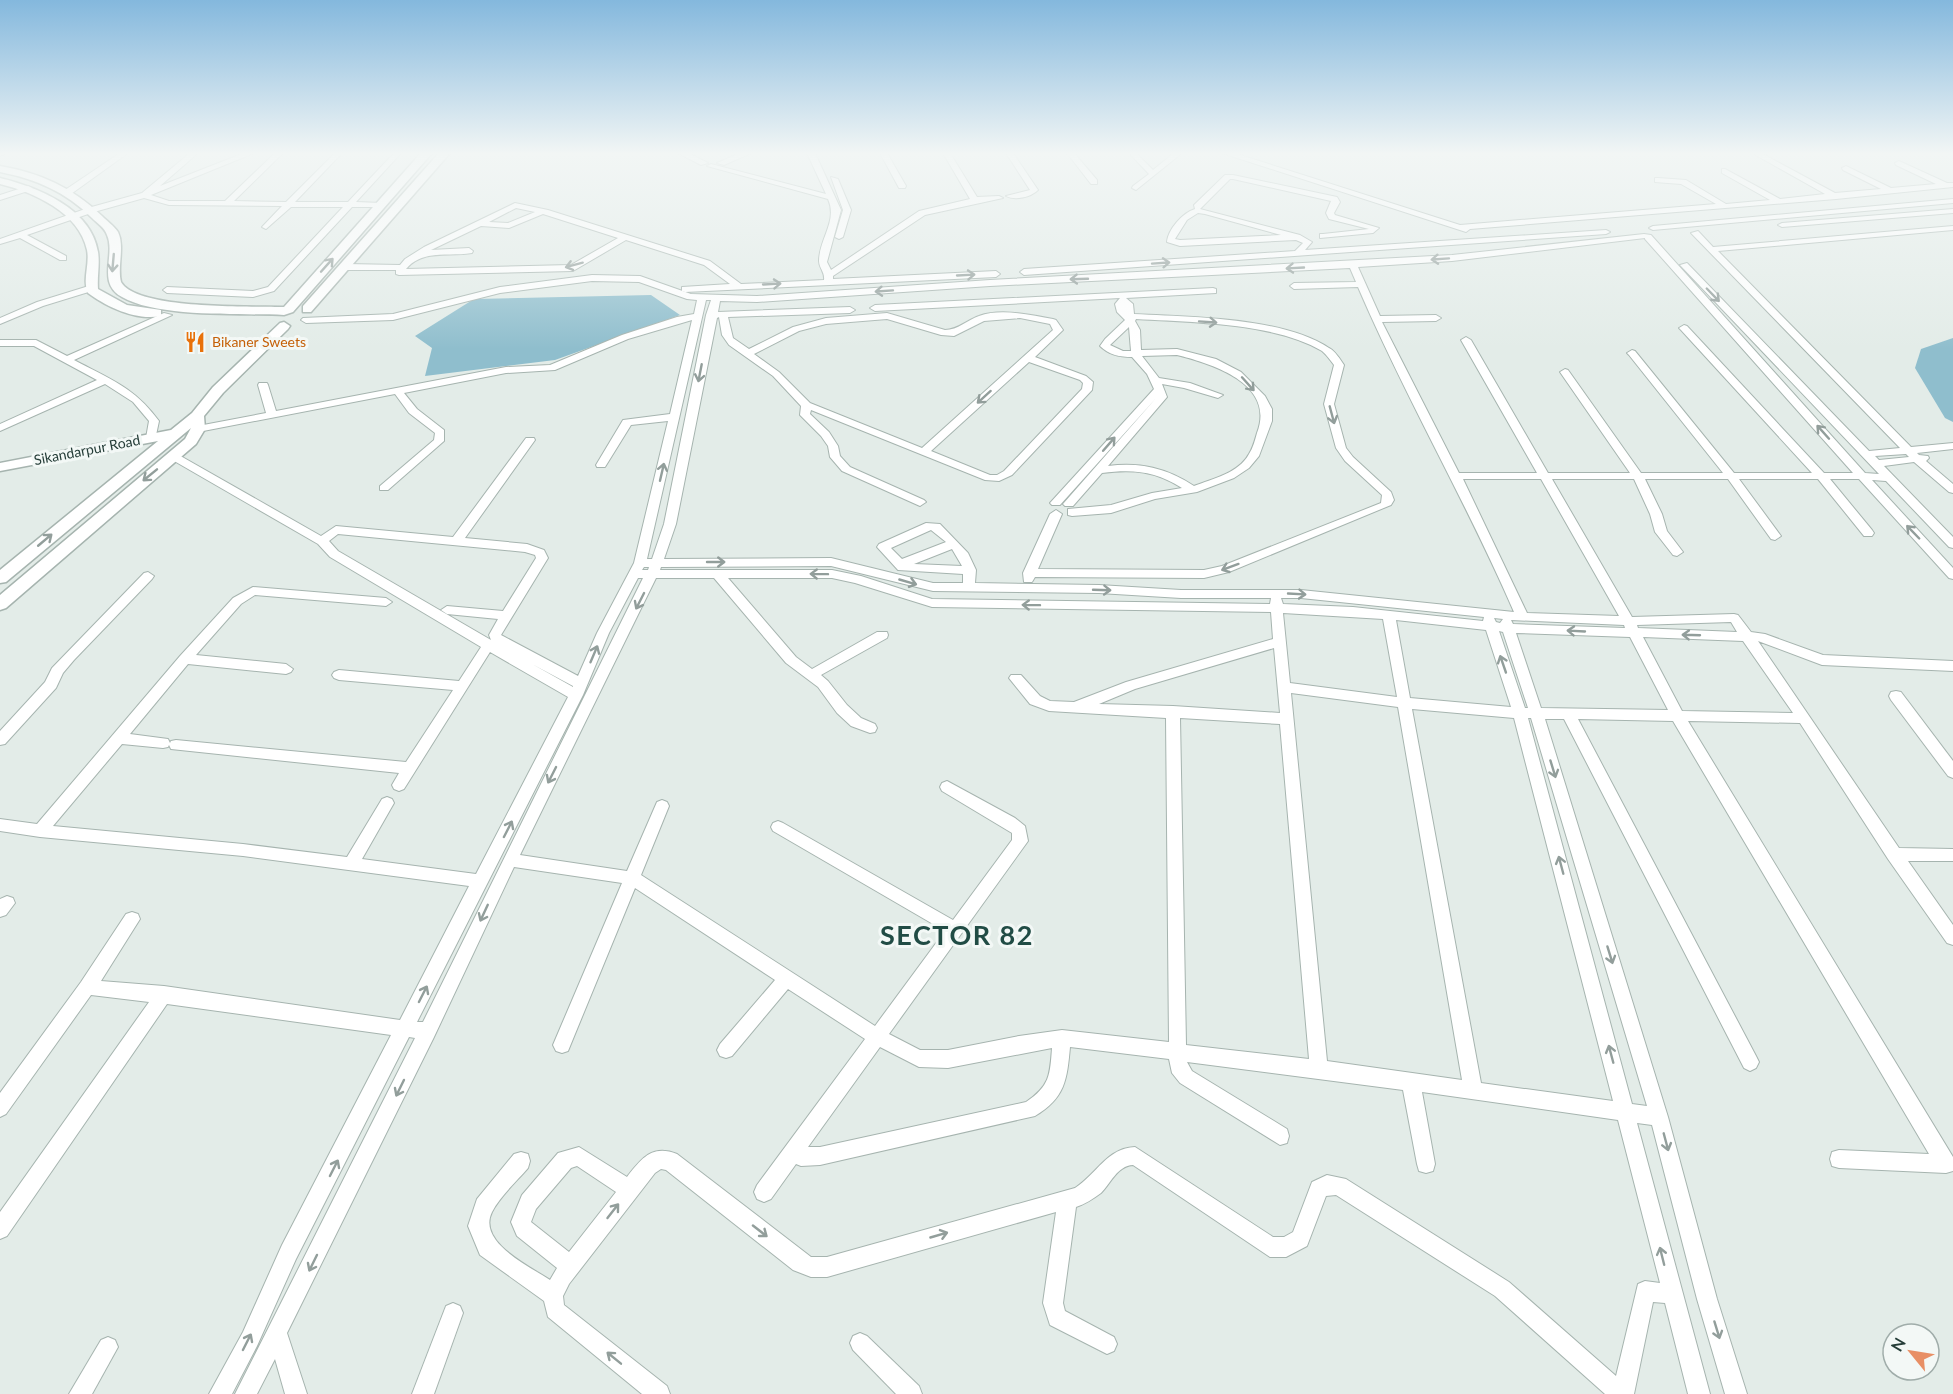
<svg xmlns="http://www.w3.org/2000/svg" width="1953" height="1394" font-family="Lato,sans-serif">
<rect width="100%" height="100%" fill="#e3ece8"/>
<g fill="#8fbecd">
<path d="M651,295L680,315L555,360L425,376L432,348L415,336L474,299Z"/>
<path d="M1953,338V422L1945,418L1915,368L1921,349Z"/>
</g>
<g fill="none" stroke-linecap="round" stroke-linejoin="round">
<defs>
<g id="minor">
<path d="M0,153H6L0,156Z"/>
<path d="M120,153H128L71,194H65V190Z"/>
<path d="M190,153H198L160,186L244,153H254L151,195L169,201H225L275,153H283L234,201L286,202L335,153H342L295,202H348L394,153H401L356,202L382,203H385V207H352L274,291L253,297L167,293L163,290L167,287L253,291L268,287L343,207H291L266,229L262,227L282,206L169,205L144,198L94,212L27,235L66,256V260H60L20,238L0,244V239L88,208L142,193Z"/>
<path d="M678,153H688L708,163L701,165Z"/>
<path d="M740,153H751L724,165L717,163Z"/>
<path d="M807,153H815L841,210L827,262L831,270L919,211L970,199L943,153H950L977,197L999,196L1003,198L925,215L833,276V279L996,271L1000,274L996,277L685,292L682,291V287L730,284L704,265L626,240L573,271L399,275L396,274V270H346L342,267L346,264L400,265L405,259L424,247L515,203L548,210L710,261L741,284L824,280C825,272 819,268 819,261C819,239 838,221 828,199L707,166L711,164L826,194ZM516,208L535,212L508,223L489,222ZM543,214L618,238L571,265L406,269C423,249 448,257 472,253L473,251L469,248L431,250L481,226L509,228Z"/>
<path d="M880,153H887L906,186L905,188H899Z"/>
<path d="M1006,153H1013L1038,190C1031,197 1015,201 1006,196L1030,190Z"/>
<path d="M1067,153H1074L1097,180V184H1091Z"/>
<path d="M1129,153H1136L1153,170L1174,153H1182L1136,190L1132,188L1133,186L1149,174Z"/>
<path d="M1222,153H1234L1460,225L1716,204L1681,184L1655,182V178H1658L1686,180L1726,204L1770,200L1722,173V169H1725L1780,199L1825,194L1752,153H1761L1835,193L1881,189L1843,170L1842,168L1846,166L1891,188L1936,184L1896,165L1895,163L1899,161L1947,183H1953V187L1836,199L1470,229L1466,232Z"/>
<path d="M1225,175H1233L1337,197L1340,202L1334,213L1335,215L1379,228L1373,233L1320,238V234H1323L1369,229L1329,219L1326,213L1331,201L1233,179H1230L1200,209L1300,235L1312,242L1305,250L1606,230L1610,232L1606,234L1024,275L1020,272L1024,269L1295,251L1303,243L1296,240L1180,246L1167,242C1168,230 1182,213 1195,209L1194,205ZM1198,213L1205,214L1281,235L1180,240L1175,239L1187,220Z"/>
<path d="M831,177L838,179L851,210L843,237L839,239L835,237L843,210Z"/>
<path d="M28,186L32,188L31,190L0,200V195Z"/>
<path d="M1953,199V203L1653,230L1649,228L1653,226Z"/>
<path d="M1953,209V213L1782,227L1778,225L1782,223Z"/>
<path d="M1953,226V230L1718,251L1911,447L1953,443V449L1917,453L1919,455L1928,456L1929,458L1926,461L1953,484V493L1949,492L1914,462L1884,466L1953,537V548L1949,547L1886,481L1872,480L1953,568V579L1949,578L1859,479H1830L1872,530L1874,533L1872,536H1864L1818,479H1739L1781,536L1775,540L1771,539L1728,479H1645L1662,514L1667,531L1683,552L1677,556L1673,555L1655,532L1650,514L1634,479H1552L1632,617L1734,614L1738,615L1751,632L1765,634L1823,655L1953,661V671L1822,665L1758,641L1899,848L1953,849V861H1908L1953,925V945L1947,943L1888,859L1800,723L1688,721L1953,1157V1171L1946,1173L1839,1168L1832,1166L1830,1159L1832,1152L1839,1150L1929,1154L1673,721L1578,719L1756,1056L1759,1062L1756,1068L1750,1071L1744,1068L1564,719H1545L1668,1117L1717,1299L1747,1394H1725L1697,1299L1652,1125L1637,1123L1710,1394H1688L1665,1303L1653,1302L1634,1394H1605L1495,1296L1336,1195L1326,1196L1307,1246L1286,1257H1270L1133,1165C1117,1166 1111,1183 1101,1193C1093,1199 1085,1204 1076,1207L1063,1303L1065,1311L1114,1337L1117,1344L1114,1351L1107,1354L1050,1325L1043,1303L1056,1212L827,1277H811L793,1270L666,1170L661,1169L655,1173L569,1284L563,1296L564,1305L667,1386L670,1394H642L548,1317L544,1301L480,1255L468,1226L477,1199L514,1154L521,1152L528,1154L530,1161L528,1168C517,1181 500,1196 492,1212C477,1242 529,1266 550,1280L557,1268L517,1236L511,1222L522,1195L558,1153L579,1147L627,1177C641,1159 652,1144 677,1154L811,1257H827L1075,1188C1097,1174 1107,1148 1135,1147L1273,1237H1284L1293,1232L1312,1182L1327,1175L1346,1179L1509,1282L1616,1376L1638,1284L1645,1281L1660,1283L1618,1120L1422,1092L1435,1164L1433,1171L1426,1173L1419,1171L1417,1164L1403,1090L1187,1062L1192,1071L1287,1129L1289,1136L1287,1143L1280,1145L1180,1083L1172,1073L1169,1059L1070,1047C1067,1080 1065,1098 1035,1116L820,1165L801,1166L796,1164L771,1199L764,1202L757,1199L754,1192L757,1185L865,1039L788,989L732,1056L726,1058L720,1056L717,1050L720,1044L775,980L635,888L568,1051L562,1053L556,1051L553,1045L622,883L514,867L434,1037L287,1333L307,1394H285L275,1359L257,1394H235L415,1038L409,1037L296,1259L257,1346L232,1394H209L243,1332L282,1245L391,1035L167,1004L7,1236L0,1239V1212L149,1002L91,995L6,1114L0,1117V1093L81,982L126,914L132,912L138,914L140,919L101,981L164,986L400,1020L469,886L243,856L40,837L0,831V819L37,824L180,656L233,598L253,587L386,598L392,602L386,606L255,595L241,604L196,655L286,664L293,669L291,672L286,674L188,664L130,734L168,739L170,743L168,747L163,748L122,744L53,826L243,844L347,857L382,799L387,797L392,799L394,803L362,859L476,874L568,697L490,652L404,789L399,791L394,789L392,785L399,773L171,749L169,745L171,741L176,740L406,762L453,690L339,680L334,678L332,675L334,672L339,670L459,681L481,647L330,557L318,544L169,458V454H177L321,536L336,526L453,537L526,438H534L535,440L465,538L527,544L544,550L548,558L501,635L578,676L597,633L634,563L668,421L631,425L605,467H597L596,465L623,420L670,414L692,320L628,339L555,370L506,373L404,393L417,409L444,430V441L388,490H380V486L434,440L435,433L409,413L395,394L198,432L193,429L198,426L266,413L258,385L259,383H267L268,385L276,411L506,367L550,365L622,335L677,317L694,314L697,300L687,299L639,282L592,281L500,293L393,320L306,323L301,320L303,318L393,314L500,287L592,275L640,276L691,294L757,296L990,280L1452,255L1644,234L1651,235L1865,473L1879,474L1680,265L1687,263L1869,451L1900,448L1691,233L1698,231L1713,247ZM1645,238V239L1853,473H1824L1687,326L1684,325L1679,328L1681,330L1812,473H1734L1635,351L1632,350L1627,353L1629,355L1723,473H1641L1568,370L1565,369L1560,372L1630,473H1548L1471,340L1466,337L1461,340L1537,473H1459L1382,322L1436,321L1441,318L1436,315L1380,316L1358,267L1452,261ZM1350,268L1356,282L1294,283L1290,286L1294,289L1358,287C1405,397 1466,501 1514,612L1301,590H1181L1099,585L975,583L976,570L968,553L940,524L926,523L879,544L877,547L898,570L963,574V583H933L831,558L664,559L676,524L717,318L719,317L722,335L729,345L773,376L801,406L800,415L821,436L828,446L830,457L842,471L920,506L926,502L924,500L850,467L840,456L838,446L829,432L810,414L811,410L985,480L999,481L1012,475L1092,390L1093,382L1086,376L1035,357L1063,330L1056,320L1053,319C1031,315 1001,308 979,316C967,320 958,330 945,330L887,313L826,318L793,327L749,349L733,338L728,317L850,313L855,310L850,307L718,312L720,301L757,302L990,286ZM706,300H711L706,315L664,524L652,559H647ZM1020,318L1050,324L1053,330L922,448L810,403L779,372L754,354L799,331L826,324L887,319L941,335L954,336L984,321ZM1029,362L1080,380L1083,383L1082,389L1004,471L997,475H990L931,451ZM1906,454L1909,457L1879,460L1875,456ZM1463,479H1541L1619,616L1527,613ZM931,530L946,542L902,559L891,548ZM338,534L525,552L535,555L536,558L503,611L447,606L441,610L447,614L498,619L489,635L491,640L338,551L329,541ZM952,549L962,566L914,564ZM831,566L933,591L1099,593L1181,598H1271L1270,604L932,599L861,576L832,570H660L661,567ZM644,567H649L648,570H642ZM638,578H643L423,1022H417L583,695L609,633ZM656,578H714L786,663L818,687L837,713L851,726L870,733L875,732L877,728L875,724L861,718L847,705L828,681L821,675L887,638L888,635L887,632H877L812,669L796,657L728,578H832L855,583L932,607L1271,612L1273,639L1126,682L1074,702L1050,701L1040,696L1021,675H1011L1009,678L1030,704L1049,711L1166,718L1169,1042L1062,1030L1019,1036L948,1050H920L889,1034L1028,841L1025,826L1015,818L947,781L942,783L940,787L942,791L1012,833V840L953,920L783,823L778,821L773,823L771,827L773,831L945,931L875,1026L641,875L669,806L667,802L662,800L657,802L627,871L520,855ZM1281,598H1301L1484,617L1483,621L1353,607L1283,604ZM1283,613L1383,619L1397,697L1290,683ZM1494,618L1503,619L1500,623L1496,622ZM1396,620L1486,630L1511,707L1410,698ZM1511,620L1624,625L1625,628L1513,624ZM1731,622L1737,632L1638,628L1637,625ZM1499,631L1503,632L1528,708H1525ZM1516,633L1630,637L1668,710L1541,708ZM1643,637L1743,641L1793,713L1682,711ZM1274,648L1280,713L1173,706L1099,704L1135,689ZM532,664L573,686V687ZM1291,693L1398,707L1462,1080L1327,1061ZM1412,709L1514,718L1613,1101L1481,1083ZM1180,718L1280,724L1309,1059L1186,1045ZM1528,718H1531L1647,1106L1632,1104ZM880,1047L919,1067L948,1068L1052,1048C1050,1075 1050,1086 1026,1102L820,1147H808ZM577,1166L616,1192L569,1252L531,1222L536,1209L571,1168Z"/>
<path d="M92,285L95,286V290L43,306L0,324V318L37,302Z"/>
<path d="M1213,288L1216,289V293L1126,298L1133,304L1134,314C1189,317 1282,317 1329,348C1335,351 1340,359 1344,365L1334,404L1346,448L1353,457L1391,492L1394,500L1391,505L1229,572L1204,578L1035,577L1032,582H1024L1023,573L1050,514L1056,510L1062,514L1038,569L1204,570L1222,566L1381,503L1382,495L1345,461L1336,448L1324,404L1334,365C1330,360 1327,355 1322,351C1276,323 1190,322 1136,319L1135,321L1140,330L1141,350L1177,349L1216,359L1241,372L1265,396L1272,409V421L1259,456L1249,468L1234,478L1197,492L1155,499L1111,513L1072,516L1068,515V509L1111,505L1152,493L1182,488C1155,471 1133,469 1102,473L1073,506H1065L1063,504L1157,397L1060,505H1052L1050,503L1154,389L1147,374L1132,357C1120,357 1109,355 1100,346L1105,339L1125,320L1117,312L1115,304L1120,298L875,311L870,308L875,305ZM1129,327L1131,351H1123L1110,345ZM1177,355C1213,364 1276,384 1257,433C1255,440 1253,448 1249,454C1239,473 1212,479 1194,486C1166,468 1141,462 1108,466L1167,397L1162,384L1184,388L1218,398L1223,395L1190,383L1159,378L1142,356Z"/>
<path d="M164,313L172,315L74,360C110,379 134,387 159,421L155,440L151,441L146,438L149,421L133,402L105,384L0,431V424L97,380L34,346H0V340H36L67,356Z"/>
<path d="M148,572L154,576L152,579L74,660L63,673L56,688L5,744L0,745V731L45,682L52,668L144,573Z"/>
<path d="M1896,691L1901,692L1953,761V778L1948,776L1891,700L1889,696L1891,692Z"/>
<path d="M7,896L13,898L15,903L6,915L0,917V899Z"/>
<path d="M453,1303L460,1306L463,1313L434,1394H412L446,1306Z"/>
<path d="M860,1333L867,1336L919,1386L922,1394H896L853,1350L850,1343L853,1336Z"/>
<path d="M108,1337L115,1340L118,1347L92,1394H69L101,1340Z"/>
</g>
<g id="tertiary">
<path d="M421,153H432L293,312L284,315C242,313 158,318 122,297C96,283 116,255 107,235C105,228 97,223 92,218C66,192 36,179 0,172V166C40,173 72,187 102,216C107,221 114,226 118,232C125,247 117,267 121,282C137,310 252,306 284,307Z"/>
<path d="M439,153H450L311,312H303V306Z"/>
<path d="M0,178C37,187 91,208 98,252C100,264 97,276 98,289L127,305L161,310V316C136,321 107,307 88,293C82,280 90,264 87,250C79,212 33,192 0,184Z"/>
<path d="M284,322L290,326L288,329L223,393L204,416L205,429L196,444L6,608L0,610V595L185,439L191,428L6,582L0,583V570L158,441L0,471V463L171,430L192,413L213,387L280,323Z"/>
</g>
</defs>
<use href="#minor" stroke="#a6b4af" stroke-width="2"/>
<use href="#tertiary" stroke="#a6b4af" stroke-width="3"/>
<use href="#minor" fill="#fff" fill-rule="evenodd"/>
<use href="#tertiary" fill="#fff" fill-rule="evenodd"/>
</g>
<defs><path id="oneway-shaft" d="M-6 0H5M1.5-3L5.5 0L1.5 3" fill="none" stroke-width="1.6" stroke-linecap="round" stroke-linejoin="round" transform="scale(1.5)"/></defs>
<g stroke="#929e9b">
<use href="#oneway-shaft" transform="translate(1440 259) rotate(176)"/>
<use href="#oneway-shaft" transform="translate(113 263) rotate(95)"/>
<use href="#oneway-shaft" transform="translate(1161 263) rotate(-4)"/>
<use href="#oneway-shaft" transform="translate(327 265) rotate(-48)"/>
<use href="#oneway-shaft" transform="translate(574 265) rotate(165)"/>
<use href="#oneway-shaft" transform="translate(1295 268) rotate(177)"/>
<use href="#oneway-shaft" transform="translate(966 275) rotate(-3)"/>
<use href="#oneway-shaft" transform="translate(1079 279) rotate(178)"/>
<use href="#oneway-shaft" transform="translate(772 284) rotate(-3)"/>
<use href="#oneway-shaft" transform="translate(884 291) rotate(176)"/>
<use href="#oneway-shaft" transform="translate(1713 295) rotate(46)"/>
<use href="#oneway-shaft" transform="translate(1208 322) rotate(4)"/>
<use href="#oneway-shaft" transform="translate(700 373) rotate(101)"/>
<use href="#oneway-shaft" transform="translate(1248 384) rotate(48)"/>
<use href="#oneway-shaft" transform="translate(984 397) rotate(138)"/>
<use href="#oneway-shaft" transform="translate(1332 415) rotate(75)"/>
<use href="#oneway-shaft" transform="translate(1823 432) rotate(-132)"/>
<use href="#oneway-shaft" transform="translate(1109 444) rotate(-49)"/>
<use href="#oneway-shaft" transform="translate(662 472) rotate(-77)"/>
<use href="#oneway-shaft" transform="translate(150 475) rotate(141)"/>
<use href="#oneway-shaft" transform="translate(1913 532) rotate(-134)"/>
<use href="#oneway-shaft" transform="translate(45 540) rotate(-40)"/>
<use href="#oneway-shaft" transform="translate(716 562)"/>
<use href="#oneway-shaft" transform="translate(1230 567) rotate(160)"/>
<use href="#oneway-shaft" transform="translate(819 574) rotate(-179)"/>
<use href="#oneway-shaft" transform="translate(908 582) rotate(16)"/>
<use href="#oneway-shaft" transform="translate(1102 590) rotate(2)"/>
<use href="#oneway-shaft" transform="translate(1297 594) rotate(3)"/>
<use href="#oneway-shaft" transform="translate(640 601) rotate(117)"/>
<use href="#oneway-shaft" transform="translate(1031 605) rotate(-179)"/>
<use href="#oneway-shaft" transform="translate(1576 631) rotate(-177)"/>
<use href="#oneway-shaft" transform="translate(1691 635) rotate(-178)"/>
<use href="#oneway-shaft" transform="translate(594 654) rotate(-67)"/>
<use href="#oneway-shaft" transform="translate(1503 664) rotate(-109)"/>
<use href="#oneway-shaft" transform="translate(1553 769) rotate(73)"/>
<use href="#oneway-shaft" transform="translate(552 775) rotate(117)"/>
<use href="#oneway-shaft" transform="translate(508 829) rotate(-63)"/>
<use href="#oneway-shaft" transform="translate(1561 865) rotate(-105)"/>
<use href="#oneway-shaft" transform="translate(484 913) rotate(115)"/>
<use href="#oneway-shaft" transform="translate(1610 955) rotate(73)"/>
<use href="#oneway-shaft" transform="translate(423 994) rotate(-63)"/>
<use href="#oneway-shaft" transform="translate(1611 1054) rotate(-105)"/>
<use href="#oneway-shaft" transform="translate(400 1088) rotate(116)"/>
<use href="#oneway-shaft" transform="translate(1666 1142) rotate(75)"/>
<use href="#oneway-shaft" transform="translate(334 1168) rotate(-63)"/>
<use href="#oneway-shaft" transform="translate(613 1211) rotate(-52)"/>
<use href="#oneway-shaft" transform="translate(760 1231) rotate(38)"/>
<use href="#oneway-shaft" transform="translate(939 1235) rotate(-16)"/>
<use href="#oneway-shaft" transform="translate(1662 1256) rotate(-104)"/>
<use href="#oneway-shaft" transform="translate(313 1263) rotate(116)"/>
<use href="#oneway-shaft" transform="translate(1717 1330) rotate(73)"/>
<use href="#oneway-shaft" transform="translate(247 1342) rotate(-63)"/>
<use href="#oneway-shaft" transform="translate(614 1358) rotate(-141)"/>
</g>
<linearGradient id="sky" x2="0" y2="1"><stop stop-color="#84b8dd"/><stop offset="0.44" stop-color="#f2f6f5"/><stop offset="1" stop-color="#f2f6f5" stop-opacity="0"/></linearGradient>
<rect width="1953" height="349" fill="url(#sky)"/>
<defs>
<symbol id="restaurant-bare" viewBox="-9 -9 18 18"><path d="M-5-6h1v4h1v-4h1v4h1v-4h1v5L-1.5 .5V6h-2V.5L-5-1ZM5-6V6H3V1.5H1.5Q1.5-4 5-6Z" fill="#e8710a" stroke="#f3f8f6" stroke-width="2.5" paint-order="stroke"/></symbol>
</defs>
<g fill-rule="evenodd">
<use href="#restaurant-bare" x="180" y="327" width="30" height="30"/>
</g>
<g text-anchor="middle" stroke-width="6" stroke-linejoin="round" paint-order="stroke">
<g font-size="14" fill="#c56008" stroke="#f3f8f6" text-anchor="start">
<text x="212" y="347">Bikaner Sweets</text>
</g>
<g font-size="14" fill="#243c37" stroke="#f3f8f6">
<text transform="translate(87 450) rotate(-11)" y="5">Sikandarpur Road</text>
</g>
<g font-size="27" font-weight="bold" letter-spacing="1.5" fill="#214c45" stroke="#f3f8f6">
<text x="957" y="945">SECTOR 82</text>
</g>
</g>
<g transform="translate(1911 1352) rotate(300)"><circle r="28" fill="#f3f8f6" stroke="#a0adaa" stroke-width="1.5"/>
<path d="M0-4.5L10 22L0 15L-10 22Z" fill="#e88f65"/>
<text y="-9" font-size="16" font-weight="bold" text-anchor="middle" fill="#243c37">N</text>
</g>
</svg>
